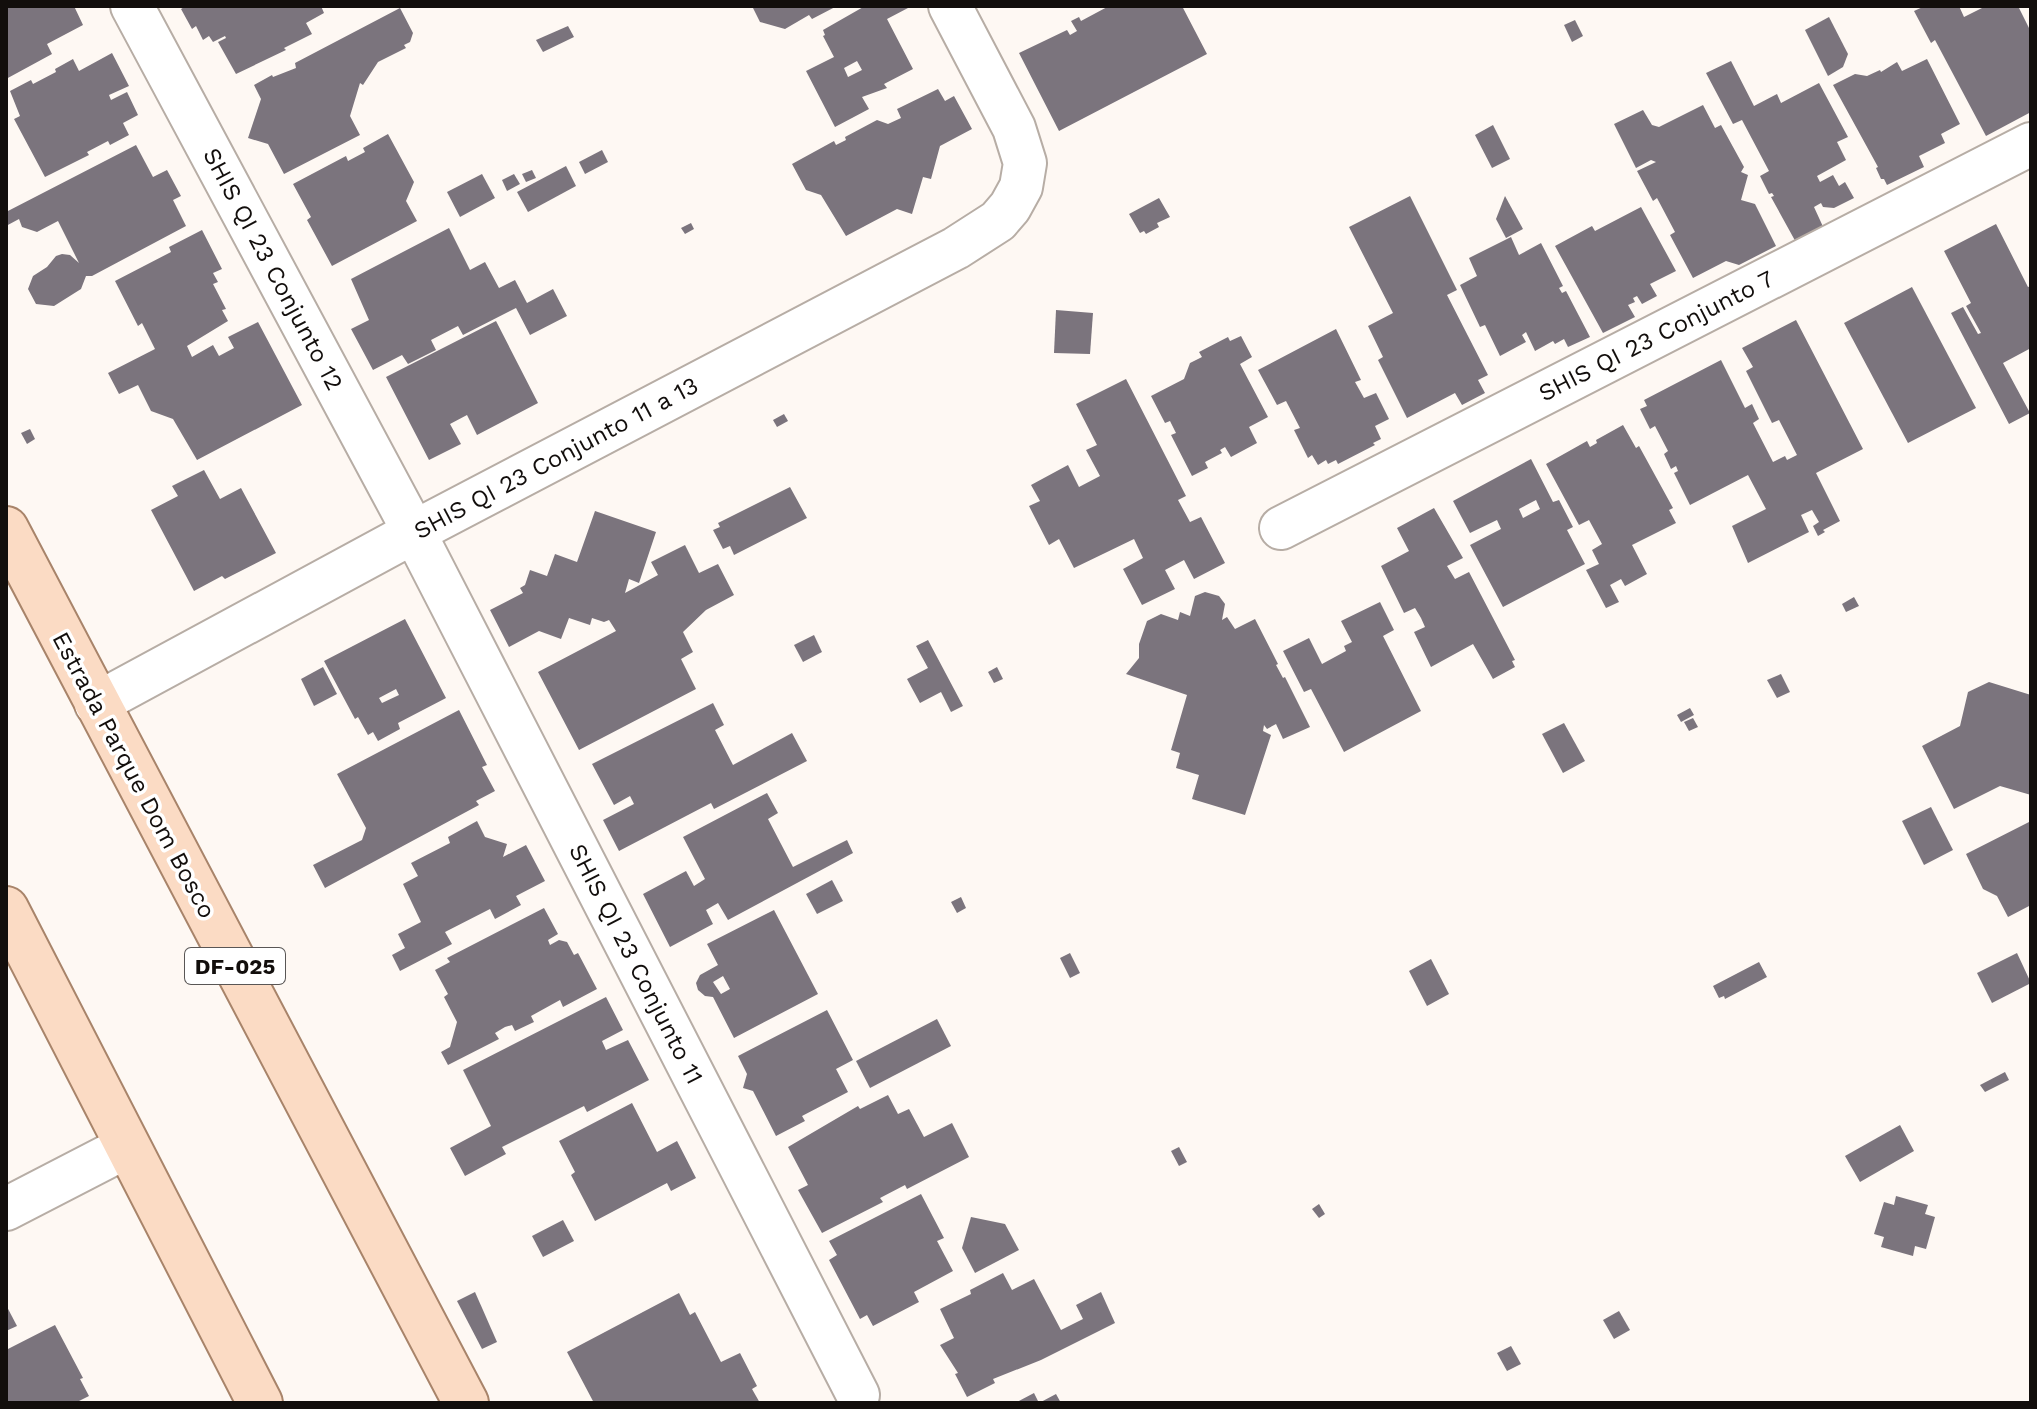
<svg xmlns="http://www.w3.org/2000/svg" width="2037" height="1409" font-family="'Work Sans',sans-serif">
<rect width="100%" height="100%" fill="#fef8f3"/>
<g fill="#7b747d" fill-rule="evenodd">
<path d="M6,6H74L83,25L47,44L52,54L6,79Z"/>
<path d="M186,6H321L324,13L306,23L312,34L284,48L286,50L236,74L218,42L226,38L225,36L213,42L209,36L203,40L196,26L192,29L181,9Z"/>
<path d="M752,6H837L812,19L809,15L785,29L760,22Z"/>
<path d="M865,6H907L908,8L887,19L913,69L884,84L887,88L862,97L869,109L835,127L806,71L834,57L823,36L825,35L823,30ZM857,61L862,70L848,77L844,68Z"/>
<path d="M1109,6H1182L1207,54L1059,131L1019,53L1067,30L1070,35L1077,31L1071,21L1079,17L1081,21Z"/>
<path d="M1925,6H1959L1964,17L1986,6H2018L2031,32V112L1986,136L1935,40L1931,43L1914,11Z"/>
<path d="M400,8L413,33L410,42L404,45L406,48L378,62L363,85L360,83L350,116L360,135L284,174L268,144L248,138L261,99L254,85L272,75L273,77L296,68L295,63Z"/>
<path d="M1829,17L1848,54L1843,67L1828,76L1805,30Z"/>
<path d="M1575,20L1583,36L1572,42L1564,25Z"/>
<path d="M568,26L574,37L543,52L536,40Z"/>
<path d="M112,53L129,86L109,95L111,100L127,92L138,115L123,123L129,135L110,145L108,141L87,152L89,155L45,177L14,119L20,116L10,91L31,80L33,84L56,72L55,69L73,59L79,71Z"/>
<path d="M1927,59L1960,124L1941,134L1945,143L1919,156L1924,167L1887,185L1884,179H1881L1876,168L1878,167L1833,85L1855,74L1867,76L1880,70L1881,72L1897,62L1902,71Z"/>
<path d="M1731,61L1754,106L1777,94L1781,103L1819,83L1848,137L1837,142L1846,160L1817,176L1820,182L1833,175L1839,186L1845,182L1854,198L1834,208L1823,207L1821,203L1814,207L1825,231L1798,246L1771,197L1774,196L1772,193L1769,194L1760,176L1769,171L1742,120L1733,124L1706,73Z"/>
<path d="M938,89L945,101L954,96L972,129L940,146L931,179L923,177L912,214L897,209L846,236L821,195L806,190L792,164L834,141L836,145L846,140L845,137L877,120L888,124L901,118L897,109Z"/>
<path d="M1703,105L1715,128L1721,125L1744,167L1741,172L1748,175L1741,200L1755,204L1776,246L1739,265L1726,261L1693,278L1670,235L1675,232L1657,198L1653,201L1637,171L1656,162L1651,160L1636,168L1614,124L1643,110L1652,125L1659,127Z"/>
<path d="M1493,125L1510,159L1492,168L1475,135Z"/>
<path d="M388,134L414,182L406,201L417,221L332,266L307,220L311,217L293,184L346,156L348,161L365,152L363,148Z"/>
<path d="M136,145L153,177L167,170L181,196L173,200L186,226L92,276H86L81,289L54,306L36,304L28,289L33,276L47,267L56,256L62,254L70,255L79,263L58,221L37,232L22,227L19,219L6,226V212Z"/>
<path d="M602,150L608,162L585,174L579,162Z"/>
<path d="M566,166L576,186L528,212L517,192Z"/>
<path d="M532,170L536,178L526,182L522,174Z"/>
<path d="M482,174L495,198L460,217L447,192Z"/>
<path d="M514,174L520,184L507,191L502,180Z"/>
<path d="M1410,196L1457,290L1447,295L1488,375L1478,380L1485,393L1462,405L1455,393L1407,418L1378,360L1383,357L1368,326L1393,313L1349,227Z"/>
<path d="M1505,196L1523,229L1506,238L1496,219Z"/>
<path d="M1159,198L1170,217L1157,223L1159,227L1146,234L1144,231L1140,233L1129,214Z"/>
<path d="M1641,207L1676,271L1650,284L1657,296L1642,304L1637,296L1633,298L1635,302L1628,305L1635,317L1603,333L1555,246L1592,226L1595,231Z"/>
<path d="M691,223L694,229L685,234L681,228Z"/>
<path d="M1996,224L2028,287L2031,286V348L2003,363L2030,413L2009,424L1951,313L1963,307L1978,334L1981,333L1966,306L1971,303L1944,251Z"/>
<path d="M449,228L470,270L485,262L499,288L515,280L527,303L553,289L567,316L530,335L516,308L463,335L458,326L431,340L436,350L408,364L402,355L373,370L351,329L369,320L351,279Z"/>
<path d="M202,230L222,269L213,273L218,282L213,284L226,309L222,310L228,321L187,346L192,357L213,345L219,356L234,348L228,337L258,322L302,405L197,460L173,419L151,411L138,385L119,394L108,373L155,349L142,323L138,326L115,281L171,252L169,247Z"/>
<path d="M1511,237L1519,255L1541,243L1563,286L1559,288L1562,293L1566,291L1590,337L1568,347L1564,339L1555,344L1553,341L1535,351L1526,332L1522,335L1526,342L1500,356L1485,325L1480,327L1460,285L1477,276L1469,258Z"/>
<path d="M1912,287L1976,408L1908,443L1844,323Z"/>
<path d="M1056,310L1093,313L1090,354L1054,353Z"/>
<path d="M1796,320L1863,449L1816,473L1840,521L1823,530L1825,532L1818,536L1813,526L1819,522L1812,510L1801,515L1809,532L1748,563L1732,526L1766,509L1748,475L1690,505L1674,473L1678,471L1676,466L1671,469L1664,454L1668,451L1655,426L1650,429L1640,409L1647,406L1644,400L1721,360L1745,408L1752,404L1759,419L1753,423L1773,462L1785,456L1787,460L1797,455L1779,420L1772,423L1746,371L1753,367L1742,348Z"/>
<path d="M496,321L538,403L477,435L467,415L450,424L461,444L429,460L386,377Z"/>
<path d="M1336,329L1361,380L1355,382L1364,398L1376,393L1389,419L1375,426L1381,439L1373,443L1375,445L1338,464L1336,460L1328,464L1326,460L1318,465L1312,455L1308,458L1294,430L1300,428L1286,401L1277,405L1258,370Z"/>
<path d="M1241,336L1252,357L1240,364L1268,417L1249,427L1257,443L1231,457L1225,447L1220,450L1222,453L1205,462L1208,468L1192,476L1171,435L1176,433L1170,421L1165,423L1151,396L1184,379L1190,363L1202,357L1199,352L1228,337L1230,341Z"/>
<path d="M1126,379L1186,496L1178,500L1190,522L1201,517L1225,563L1194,579L1184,560L1165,570L1175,589L1142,605L1123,569L1143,558L1134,539L1074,568L1059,539L1049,545L1029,506L1040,501L1031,485L1068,465L1079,487L1100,476L1086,450L1097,445L1076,404Z"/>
<path d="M784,414L788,421L777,427L773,420Z"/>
<path d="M1623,425L1636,448L1639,446L1673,508L1669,510L1676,523L1632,545L1647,574L1625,586L1621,579L1610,585L1619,602L1606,608L1586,570L1599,564L1592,550L1602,544L1589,520L1579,525L1546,464L1587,441L1590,447L1597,443L1596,440Z"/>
<path d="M30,429L35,439L27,444L21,433Z"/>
<path d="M1531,459L1553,502L1559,500L1573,527L1567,530L1585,564L1503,607L1470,545L1501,529L1497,520L1470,533L1453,501ZM1536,500L1540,509L1523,518L1519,509Z"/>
<path d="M204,470L220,499L241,488L276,553L225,579L222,576L194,591L151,510L178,496L172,486Z"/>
<path d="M790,487L807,518L734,555L730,546L723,549L713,530L720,527L718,523Z"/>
<path d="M1434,508L1463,558L1447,566L1455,579L1469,572L1515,660L1512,661L1515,667L1493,679L1473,644L1431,667L1414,632L1425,627L1421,618L1415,608L1404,613L1381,566L1409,551L1397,528Z"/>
<path d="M595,511L656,532L639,583L629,579L625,593L658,575L651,562L685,545L699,573L718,564L734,595L706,610L683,632L693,652L681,659L696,689L579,750L538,672L616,631L609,620L604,622L592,618L590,625L569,618L561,639L539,631L509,647L490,610L523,593L520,588L525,585L530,570L547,576L555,554L577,562Z"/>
<path d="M1205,592L1219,596L1225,604L1222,620L1227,617L1235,629L1255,619L1278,664L1276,665L1283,678L1285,677L1310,727L1283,739L1276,724L1267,729L1264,725L1263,731L1271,735L1245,815L1192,799L1199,775L1176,768L1180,753L1171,750L1187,695L1126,674L1139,658V644L1147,621L1161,614L1178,620L1180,612L1190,616L1195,596Z"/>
<path d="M1854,597L1859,606L1846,612L1842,604Z"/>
<path d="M1380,602L1394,630L1383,636L1421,711L1344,752L1311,689L1304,692L1283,651L1309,638L1322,664L1346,651L1344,646L1352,642L1341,621Z"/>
<path d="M405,619L446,698L398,723L400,729L378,741L373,732L368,735L358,717L355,719L324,661ZM396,689L399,695L382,703L379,698Z"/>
<path d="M814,635L822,652L803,662L794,645Z"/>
<path d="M928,640L963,706L951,712L941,692L920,703L907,679L928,668L916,646Z"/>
<path d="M323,667L337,694L314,706L301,679Z"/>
<path d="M997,667L1003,679L994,683L988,672Z"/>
<path d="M1781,674L1790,692L1777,698L1767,680Z"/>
<path d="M1989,682L2031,695V795L2000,786L1954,809L1922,746L1960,726L1968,692Z"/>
<path d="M713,703L724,725L715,730L733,765L792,733L807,761L714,809L711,803L619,851L603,820L634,804L630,796L614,805L592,764Z"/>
<path d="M1690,708L1694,715L1681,722L1677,715Z"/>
<path d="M459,710L487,765L482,767L495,791L476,801L479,805L325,888L313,865L362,840L366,828L337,774Z"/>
<path d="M1693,718L1698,727L1689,731L1684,722Z"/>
<path d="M1564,723L1585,761L1563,773L1542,734Z"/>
<path d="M767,793L778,813L768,819L793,867L847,840L853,853L728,920L718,903L706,910L713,924L670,947L643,894L686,871L694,886L705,879L683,837Z"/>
<path d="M1931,807L1953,850L1924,865L1902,821Z"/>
<path d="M477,821L485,837L507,844L503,857L526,845L545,881L516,896L521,905L495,919L490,909L445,932L452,944L400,971L392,955L405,948L398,934L421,922L403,884L418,876L411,863L450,843L448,837Z"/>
<path d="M2031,821V905L2008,917L1997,896L1983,889L1966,854Z"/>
<path d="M832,880L843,901L817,914L806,894Z"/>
<path d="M961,897L966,908L957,913L951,902Z"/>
<path d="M544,908L558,934L548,940L550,945L559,940L567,942L574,955L578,953L597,989L563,1007L560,1000L531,1016L534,1022L515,1031L512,1025L505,1027L495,1033L499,1039L448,1065L441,1052L450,1047L457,1022L444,997L448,994L435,970L450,962L447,958Z"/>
<path d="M774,910L818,994L734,1038L713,997L705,996L698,990L696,983L700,975L718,965L707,944ZM723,976L730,989L721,994L713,982Z"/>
<path d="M1070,953L1080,973L1070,978L1060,958Z"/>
<path d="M2017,953L2031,983L1992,1003L1977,973Z"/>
<path d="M1431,959L1449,994L1427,1006L1409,971Z"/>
<path d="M1759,962L1767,977L1725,999L1724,996L1719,998L1713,986Z"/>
<path d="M606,997L623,1030L602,1041L606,1050L628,1040L649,1080L587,1112L584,1106L502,1147L506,1154L465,1176L450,1148L491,1126L463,1070Z"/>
<path d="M827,1010L853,1060L836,1069L848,1092L802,1116L805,1121L776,1136L753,1091L743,1088L747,1074L738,1056Z"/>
<path d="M937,1019L951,1046L870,1088L856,1061Z"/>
<path d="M2005,1072L2009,1080L1985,1092L1980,1085Z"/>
<path d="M888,1095L898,1114L909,1109L924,1137L952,1123L969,1157L907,1189L905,1185L880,1198L883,1202L822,1233L798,1190L808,1185L788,1147L858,1106L860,1109Z"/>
<path d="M632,1103L657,1152L677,1141L696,1178L671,1191L667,1183L595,1221L571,1175L575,1172L559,1141Z"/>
<path d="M1900,1125L1914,1151L1860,1182L1845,1156Z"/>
<path d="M1179,1147L1187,1162L1179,1166L1171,1151Z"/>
<path d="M921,1194L944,1238L937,1241L953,1271L914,1292L919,1302L873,1326L867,1315L860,1319L829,1260L837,1255L829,1241Z"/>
<path d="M1896,1196L1928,1205L1925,1214L1935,1217L1926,1249L1915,1246L1913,1256L1881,1247L1884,1237L1874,1234L1884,1202L1894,1205Z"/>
<path d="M1319,1204L1325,1214L1319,1218L1312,1209Z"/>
<path d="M971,1217L1005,1224L1019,1250L975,1273L962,1248Z"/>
<path d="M563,1220L574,1241L543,1257L532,1236Z"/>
<path d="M1003,1273L1012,1290L1034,1279L1061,1330L1083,1319L1076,1305L1101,1292L1115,1323L1041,1360L993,1379L995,1383L967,1397L955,1374L958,1373L940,1345L954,1338L940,1309L971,1294L970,1290Z"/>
<path d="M475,1292L497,1342L482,1349L457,1301Z"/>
<path d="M679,1293L690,1315L695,1312L721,1362L740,1353L757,1386L752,1389L760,1403H594L567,1352Z"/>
<path d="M6,1305L17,1326L6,1331Z"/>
<path d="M1619,1311L1630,1330L1614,1339L1603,1320Z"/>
<path d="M55,1325L83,1378L80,1379L89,1396L75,1403H6V1350Z"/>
<path d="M1511,1346L1521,1364L1507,1371L1497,1353Z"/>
<path d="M1034,1393L1039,1403L1056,1394L1061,1403H1015Z"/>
</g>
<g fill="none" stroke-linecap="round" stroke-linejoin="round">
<defs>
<g id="street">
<path d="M132,6L414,532L858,1395"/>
<path d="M1281,528L2031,144"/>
<path d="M96,704L414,532L956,248L998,221L1010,207L1021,187L1025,163L1014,128L950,6"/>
<path d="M6,1209L128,1146"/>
</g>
<g id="primary">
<path d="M6,529L466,1403"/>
<path d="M6,909L260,1403"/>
</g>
</defs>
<use href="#street" stroke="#b7ada5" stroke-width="46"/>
<use href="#primary" stroke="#a8846a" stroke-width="48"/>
<use href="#street" stroke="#fff" stroke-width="42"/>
<use href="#primary" stroke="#fbdbc4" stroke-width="44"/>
</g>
<g text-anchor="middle" stroke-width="7" stroke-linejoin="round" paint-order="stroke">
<rect fill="#fff" stroke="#595655" stroke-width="2" x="185" y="948" width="100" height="36" rx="6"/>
<g font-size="22" font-weight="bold" fill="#120e0c">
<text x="235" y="974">DF-025</text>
</g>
<g font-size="24" fill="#120e0c" stroke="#fff">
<text transform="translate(273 269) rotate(62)" y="8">SHIS QI 23 Conjunto 12</text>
<text transform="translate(1656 336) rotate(-27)" y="8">SHIS QI 23 Conjunto 7</text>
<text transform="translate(556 458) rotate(-28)" y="8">SHIS QI 23 Conjunto 11 a 13</text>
<text transform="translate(134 775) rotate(62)" y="8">Estrada Parque Dom Bosco</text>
<text transform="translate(636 964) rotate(63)" y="8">SHIS QI 23 Conjunto 11</text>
</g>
</g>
<rect width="2037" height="1409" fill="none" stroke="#120e0c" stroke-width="16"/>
</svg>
